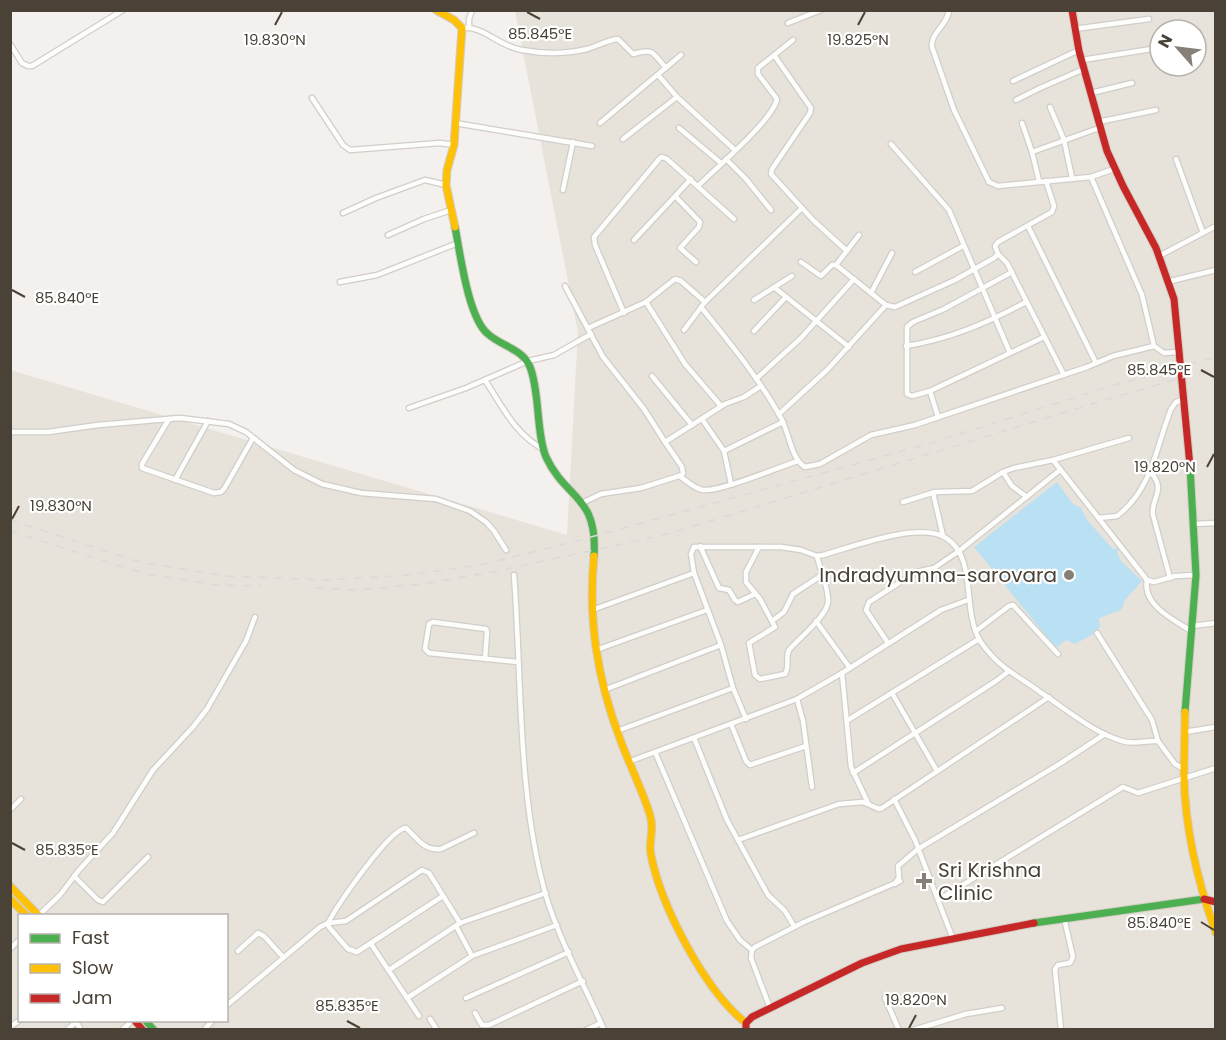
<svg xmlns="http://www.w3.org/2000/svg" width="1226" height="1040" font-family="Poppins,sans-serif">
<rect width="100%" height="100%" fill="#f3f0ed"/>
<path fill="#e7e2da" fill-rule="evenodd" d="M515,11H1215V1029H11L10,370L567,535L578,332ZM1160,30H1196V66H1160ZM20,916H226V1020H20Z"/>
<path fill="#bae0f3" d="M1057,482L1073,504L1081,508L1087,520L1113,549L1120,548L1117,552L1121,561L1142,581L1125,600L1121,610L1099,618L1100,627L1095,633L1075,644L1066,640L1056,648L974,547Z"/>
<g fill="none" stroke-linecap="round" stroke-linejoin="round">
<defs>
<g id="street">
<path d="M949,10C948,25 930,33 932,47L954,110L989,182L998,186L1091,177L1114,169"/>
<path d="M788,23L821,10"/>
<path d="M469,27V19L472,10"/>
<path d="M462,28C485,26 497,46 522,50C543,54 566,54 587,49C598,46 607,40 618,39L633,54C654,48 652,52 666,68"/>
<path d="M1074,29L1149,19"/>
<path d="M10,44L22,63L28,66H32L123,10"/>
<path d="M774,55L811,108L810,113L772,169L771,174L813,220L847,251"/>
<path d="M1082,60L1158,48"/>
<path d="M658,75L677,97L735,150"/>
<path d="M1013,81L1079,50"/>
<path d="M1091,93L1132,83"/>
<path d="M312,98L343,145L350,150L440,143L454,145"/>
<path d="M1016,100L1040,88L1084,69"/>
<path d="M1050,107L1064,140L1072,178"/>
<path d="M1098,122L1156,110"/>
<path d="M455,123L592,146"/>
<path d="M600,123L681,55"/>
<path d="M1022,123L1032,152L1039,181"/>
<path d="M679,128L721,163"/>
<path d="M623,139L677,97"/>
<path d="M891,144L949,210L1010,353"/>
<path d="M1032,152L1099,128"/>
<path d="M726,159L746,179L771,210"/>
<path d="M1176,159L1203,233"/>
<path d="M1091,177L1142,295L1154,346"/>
<path d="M699,185C716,168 773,120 777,99L758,74V68L793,40"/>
<path d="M563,190L573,142"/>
<path d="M676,197L700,222L699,227L680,248L696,262"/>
<path d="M343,213L376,198L425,180L446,185"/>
<path d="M1028,226L1096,363"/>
<path d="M388,235L424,219L451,210"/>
<path d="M634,240L691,179"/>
<path d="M998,254L1007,263L1064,375"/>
<path d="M1161,255L1216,226"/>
<path d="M801,262L821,276L832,265H836L886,305L895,307L955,280L994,258L998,254L995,246L998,242L1052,212L1054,206L1046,181"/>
<path d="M836,265L859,235"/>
<path d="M915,272L963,246"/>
<path d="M1012,272L944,309L913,322L907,327V394L912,396L930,391L1044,337"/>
<path d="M1171,281L1216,270"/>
<path d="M340,282L377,275L458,243"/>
<path d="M565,286L603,357L644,409L665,442"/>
<path d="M775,288L849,347"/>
<path d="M871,293L892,253"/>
<path d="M754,300L792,276"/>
<path d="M646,302L685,364L721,406"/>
<path d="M701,307C729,342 759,378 781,418C789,432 791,459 805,467L820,464L871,435L915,425L1087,367L1113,356L1154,346L1164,353L1178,352"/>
<path d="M624,313L595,245L594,237L660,158L662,157L667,159L734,219"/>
<path d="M588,328L646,302L675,279L681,281L705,302"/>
<path d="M684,330L705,302L802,208"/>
<path d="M754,331L786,297"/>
<path d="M906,346C950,339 987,323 1026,302"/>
<path d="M652,376L692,425"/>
<path d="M756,379L801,338L854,279"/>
<path d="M485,380C502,406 516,436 545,450"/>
<path d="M930,391L938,417"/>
<path d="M409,408L466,388L528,361L554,355L591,334"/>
<path d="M779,414L827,370L886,305"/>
<path d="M169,419L142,464V468L214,493L221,492L224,489L253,438"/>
<path d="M702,419L724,451L731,484"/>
<path d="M10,432H48L98,425L180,418L229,424L246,432L294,470L322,484L361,493L436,499L470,511L486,522L494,531L506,550"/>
<path d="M724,451L783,422"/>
<path d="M1053,460L1147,580L1154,582L1175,576L1196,575"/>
<path d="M1003,472L1012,486L1027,497"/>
<path d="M1151,473C1167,490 1150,499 1153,515L1170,578"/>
<path d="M679,476C686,480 695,489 703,490C720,492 779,467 798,461"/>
<path d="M175,480L208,421"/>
<path d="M933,493L943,536"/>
<path d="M903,502L935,492L972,491L1003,472L1014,468L1053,460L1129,438"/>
<path d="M582,503L601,494L641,488L682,475L683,473L682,467L665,442L725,404L744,397L761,386"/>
<path d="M1099,518L1117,516C1152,490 1156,447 1171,409L1176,402L1183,400"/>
<path d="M1194,524L1216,523"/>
<path d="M700,546L719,588L729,590L735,600L738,602L755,594"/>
<path d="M759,547L746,572V582L760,599L775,627L749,643L755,675L760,679L785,674C790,666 785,658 789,650C798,639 827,616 828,602C829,588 820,570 817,556"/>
<path d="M514,575C522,680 517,794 546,896C560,942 585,986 604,1030"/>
<path d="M1147,580C1142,605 1174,620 1191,631"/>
<path d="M592,610L694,573"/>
<path d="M772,621L784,612L793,594L822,575"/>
<path d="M816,621L850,668"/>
<path d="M1192,626L1216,623"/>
<path d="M976,631L1009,606L1013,605L1058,654"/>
<path d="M1097,633L1152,720L1158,741"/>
<path d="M888,643L866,610L869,602L916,572L934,568L959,551L1060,470"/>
<path d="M596,650L707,610"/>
<path d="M485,659L487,632L486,629L433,622L429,624L425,649L429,653L518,662"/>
<path d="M842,673L851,767L868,803"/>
<path d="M604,690L721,645"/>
<path d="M892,693L937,771"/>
<path d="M797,699L803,721L812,787"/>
<path d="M746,719L733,688L721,645L694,573L691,554L694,547H781L801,550L817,556L823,555C852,547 919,521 946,538C977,557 962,608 979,639C983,646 990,654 996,660C1009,673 1026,681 1040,692C1066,709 1092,732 1122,741C1134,745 1146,740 1158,741L1175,764L1184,769"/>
<path d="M848,720L979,639"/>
<path d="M731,724L746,761L750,765L806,746"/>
<path d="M617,731L733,688"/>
<path d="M1184,732L1216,727"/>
<path d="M694,738L727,820L768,895L785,911L794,926"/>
<path d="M655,752L727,921L740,940L752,950"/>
<path d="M628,762L797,699L842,673L941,610L968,600"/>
<path d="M853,773L996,681L1009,671"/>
<path d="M894,799L915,840L953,939"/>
<path d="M10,810L21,799"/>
<path d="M738,840L839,804L863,802L879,809L882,808L1049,697"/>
<path d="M74,876L98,900L103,902L148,857"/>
<path d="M895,884L899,877L898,866L918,849L1061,763L1105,734"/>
<path d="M443,896L357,952L348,949L329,927L328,923C337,906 389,829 406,828C417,838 424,851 441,849L474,833"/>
<path d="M938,900L1123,787L1138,793L1216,768"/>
<path d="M39,915L60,895L79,870L113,833L153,770L193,727L207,709L246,641L255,617"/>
<path d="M456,926L472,956"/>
<path d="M371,944L419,1016"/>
<path d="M10,949L20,939"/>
<path d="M238,951L258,933L264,936L283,957"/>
<path d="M389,970L460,923L546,893"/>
<path d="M407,998L472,956L557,925"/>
<path d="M466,998L569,952"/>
<path d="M885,998L899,1030"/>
<path d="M226,1006L320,927L328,923L346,921L422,870L429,873L460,923"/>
<path d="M770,1008L751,958L752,950L755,947L804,922L900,881"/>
<path d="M475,1013L482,1025H489L583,981"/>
<path d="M430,1019L437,1030"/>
<path d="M75,1020L81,1030"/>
<path d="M10,1027L20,1020"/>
<path d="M67,1030L76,1022"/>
<path d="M122,1030L133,1020"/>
<path d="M204,1030L213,1020"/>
<path d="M586,1030L601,1023"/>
<path d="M913,1030L966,1014L1002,1008"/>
<path d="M1061,1030L1055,969L1058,965L1070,963L1073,957L1064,918"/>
</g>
<g id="fast">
<path d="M455,227C460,252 468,318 488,334C501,346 523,349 530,367C540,392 536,433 546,457C566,500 598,495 594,556"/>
<path d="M1185,712L1196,575L1190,466"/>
<path d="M1034,923L1204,899"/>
<path d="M145,1020L154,1030"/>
</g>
<g id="slow">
<path d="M436,10L454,20L462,28L454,145L447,170L446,185L455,227"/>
<path d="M594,556C588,620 597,678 620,739C629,764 642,789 650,815C655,829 648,841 651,855C661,906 705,991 746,1023"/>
<path d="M1185,712C1185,733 1184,755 1184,776C1185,830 1198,883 1216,933"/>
<path d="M10,886L39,916"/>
<path d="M10,899L27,916"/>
</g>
<g id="jam">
<path d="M1072,10L1079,51L1107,151L1123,186L1156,248L1174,299L1190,466"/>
<path d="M1204,899L1216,902"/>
<path d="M134,1020L143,1030"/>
<path d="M746,1030V1023L752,1017L862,963L901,949L1034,923"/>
</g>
</defs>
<use href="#street" stroke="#d1ceca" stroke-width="7"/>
<use href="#fast" stroke="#d3cdc3" stroke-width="9"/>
<use href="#slow" stroke="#d3cdc3" stroke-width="9"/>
<use href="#jam" stroke="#d3cdc3" stroke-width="9"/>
<use href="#street" stroke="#fdfdfc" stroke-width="4.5"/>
<use href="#fast" stroke="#4caf50" stroke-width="7"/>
<use href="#slow" stroke="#ffc107" stroke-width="7"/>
<use href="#jam" stroke="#c62828" stroke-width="7"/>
<g stroke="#dadad9" stroke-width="1.5" stroke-dasharray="8 8" stroke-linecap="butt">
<path d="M10,520L140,562L224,576L327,580L410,575L480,565L573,542L928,444L1111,386L1216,357"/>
<path d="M10,531L146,574L218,585L261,586"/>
<path d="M315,588L356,590L423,584L497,571L668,534L1105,400L1181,378L1216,370"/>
</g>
</g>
<path fill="none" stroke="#4b4237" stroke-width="2" d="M527,12L540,19M275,25L282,12M858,25L865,12M12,290L25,297M1201,370L1214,377M1207,467L1214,454M12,519L19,506M12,843L25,850M1201,922L1214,930M347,1021L360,1028M909,1028L916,1015"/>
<g fill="#867f77" stroke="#fff" stroke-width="2">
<circle cx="1069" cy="575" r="6"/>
<path d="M921 872h6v6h6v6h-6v6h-6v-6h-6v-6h6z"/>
</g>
<g text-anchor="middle" stroke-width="4.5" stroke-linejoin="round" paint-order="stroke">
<g font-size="20" fill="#4b4237" stroke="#fff" text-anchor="end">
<text x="1057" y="582">Indradyumna-sarovara</text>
<text x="938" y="877" text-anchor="start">Sri Krishna<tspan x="938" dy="23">Clinic</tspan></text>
</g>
</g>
<g font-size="15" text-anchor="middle" fill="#4b4237" stroke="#fff" stroke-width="4.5" stroke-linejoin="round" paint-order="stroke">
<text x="540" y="39">85.845°E</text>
<text x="275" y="45">19.830°N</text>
<text x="858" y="45">19.825°N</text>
<text x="67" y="303">85.840°E</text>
<text x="1159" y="375">85.845°E</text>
<text x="1165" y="472">19.820°N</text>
<text x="61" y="511">19.830°N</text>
<text x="67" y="855">85.835°E</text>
<text x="1159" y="928">85.840°E</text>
<text x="916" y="1005">19.820°N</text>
<text x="347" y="1011">85.835°E</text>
</g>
<rect width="1226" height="1040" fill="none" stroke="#4b4237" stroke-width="24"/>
<rect x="18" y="914" width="210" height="108" fill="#ffffff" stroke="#b7b3af" stroke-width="1.5"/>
<rect x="30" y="934" width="30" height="9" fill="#4caf50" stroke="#b7b3af" stroke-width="1.5"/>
<text x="72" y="944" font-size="18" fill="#4b4237">Fast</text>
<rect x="30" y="964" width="30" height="9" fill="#ffc107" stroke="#b7b3af" stroke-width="1.5"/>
<text x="72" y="974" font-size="18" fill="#4b4237">Slow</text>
<rect x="30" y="994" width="30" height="9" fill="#c62828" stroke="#b7b3af" stroke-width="1.5"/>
<text x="72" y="1004" font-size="18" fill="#4b4237">Jam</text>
<g transform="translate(1178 48) rotate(298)"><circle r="28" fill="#ffffff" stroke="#b7b3af" stroke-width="1.5"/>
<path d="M0-4.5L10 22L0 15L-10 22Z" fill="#867f77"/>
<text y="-9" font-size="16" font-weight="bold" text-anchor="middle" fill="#4b4237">N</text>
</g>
</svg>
